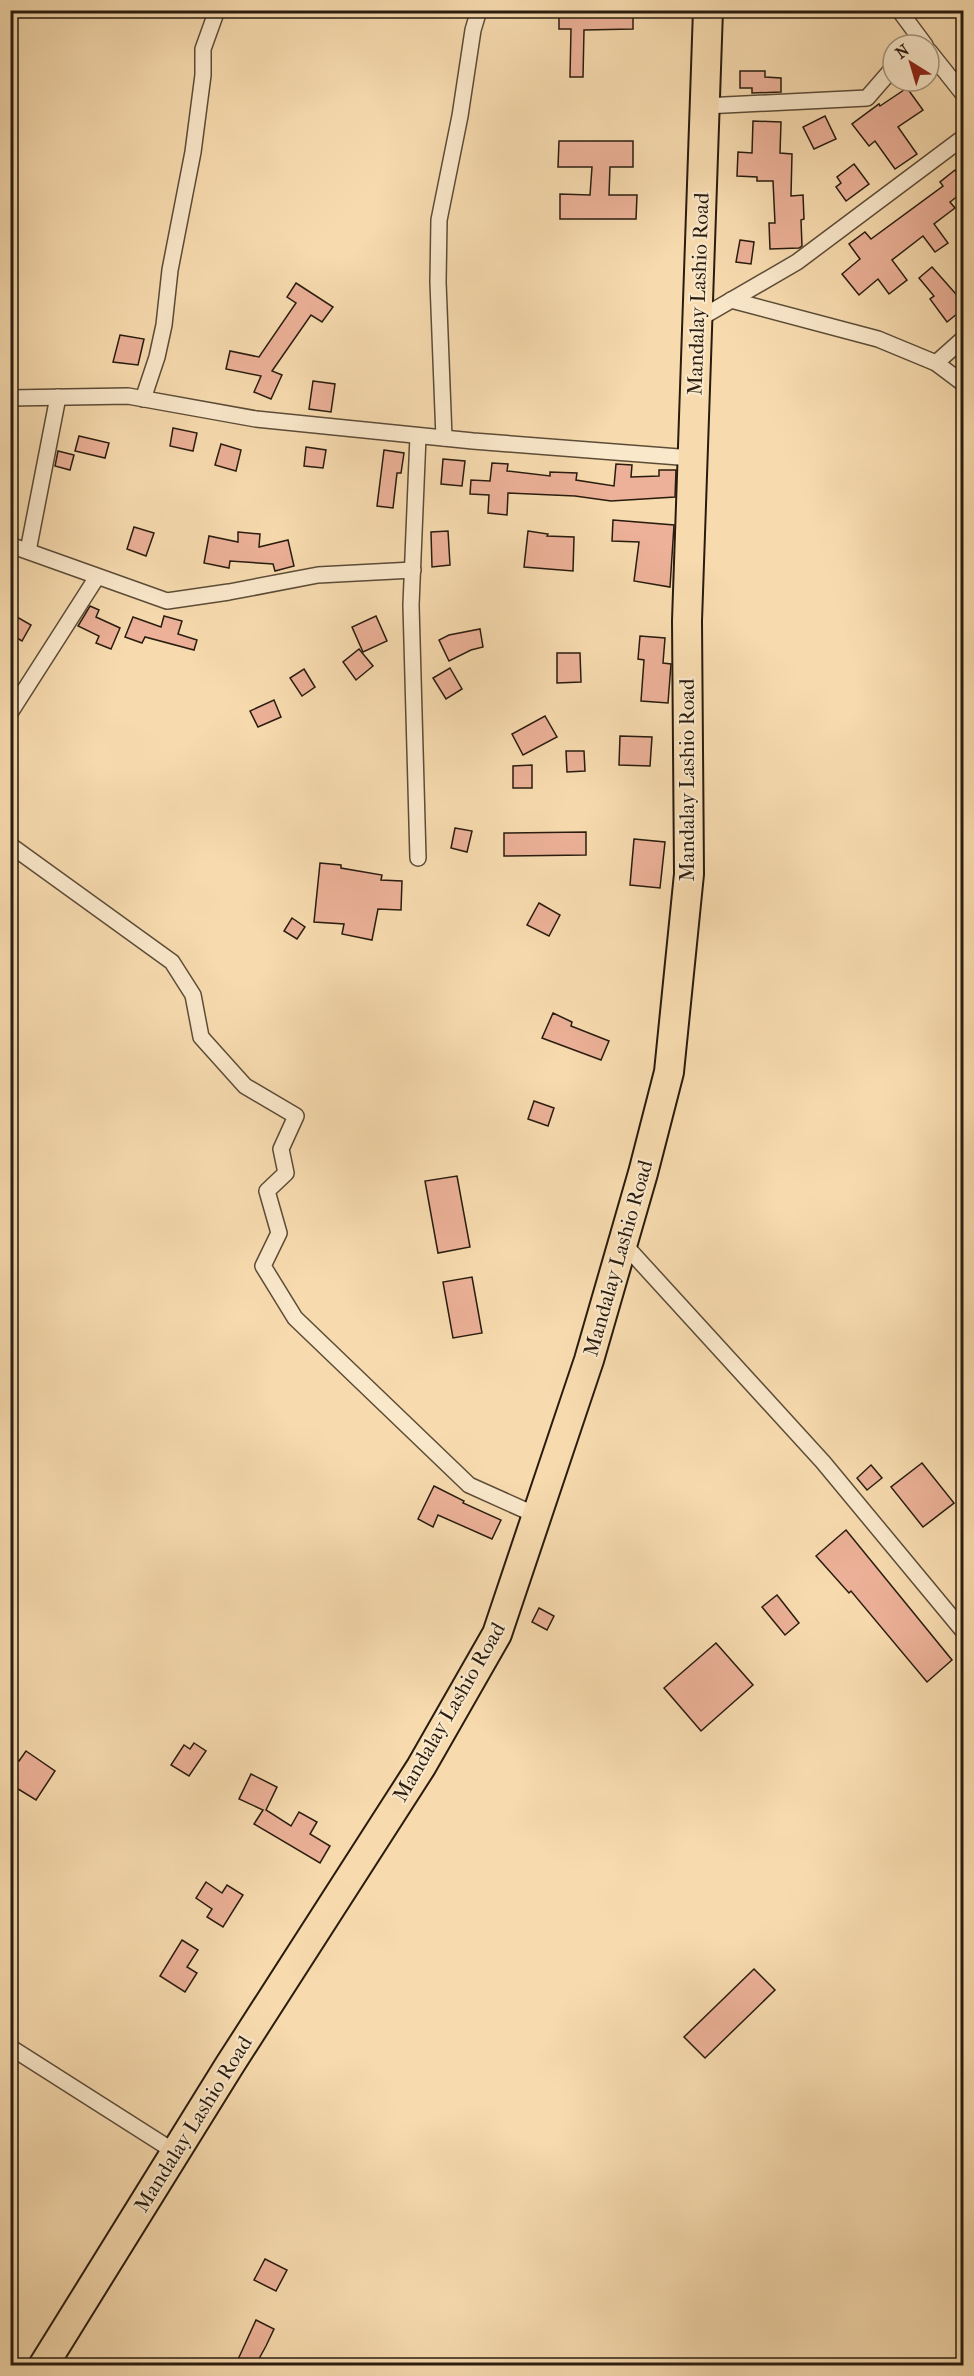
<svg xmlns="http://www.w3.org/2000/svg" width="974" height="2376" font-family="'IM FELL French Canon',serif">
<rect width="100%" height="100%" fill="#f7dbaf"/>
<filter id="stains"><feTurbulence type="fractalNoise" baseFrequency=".00333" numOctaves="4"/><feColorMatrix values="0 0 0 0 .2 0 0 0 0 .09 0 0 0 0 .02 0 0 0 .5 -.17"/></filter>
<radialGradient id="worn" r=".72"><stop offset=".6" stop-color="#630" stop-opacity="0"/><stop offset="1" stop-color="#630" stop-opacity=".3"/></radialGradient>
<g fill="#ecb198" stroke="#291c0f" stroke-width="1.5">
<path d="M606,12H633V29L584,30L583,77H570L571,29H559V15L606,14Z"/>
<path d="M740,71H765V77L781,78V92L752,93V88H740Z"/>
<path d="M907,88L923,110L898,127L917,154L895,169L875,141L869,146L852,124L879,104L880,106Z"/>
<path d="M825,116L836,139L814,149L803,127Z"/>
<path d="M753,121L781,122L780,153L792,154L791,196L803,195L804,219L801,220L802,246L799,248L770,249L769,223H775L773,181H757V177L737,176L738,152L752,153Z"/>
<path d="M559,141H633V167H610L609,195H637L636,219H560V194L590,195L592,167H558Z"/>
<path d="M854,164L869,184L846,201L836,187L841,183L837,177Z"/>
<path d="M955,170L963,181V192L950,202L955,208L934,224L948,243L935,252L923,236L892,260L907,280L889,294L878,279L859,295L842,274L860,259L849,244L865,232L871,239L943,186L940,182Z"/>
<path d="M740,240L754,242L751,264L736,262Z"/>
<path d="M932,267L963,302V309L947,322L930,299L934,296L919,278Z"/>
<path d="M296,283L333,307L322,322L311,315L272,371L282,375L271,399L254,392L261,376L226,369L230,351L259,357L296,303L287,297Z"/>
<path d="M120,335L144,339L138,365L113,362Z"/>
<path d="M313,381L335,384L331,412L309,409Z"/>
<path d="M173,428L197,433L193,451L170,446Z"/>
<path d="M79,436L109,443L105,458L75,451Z"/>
<path d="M221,444L241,450L236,471L215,465Z"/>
<path d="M306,447L326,450L323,468L304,466Z"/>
<path d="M384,450L404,453L401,473H397L393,508L377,506Z"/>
<path d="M58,451L74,455L70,470L55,466Z"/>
<path d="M443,459L465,461L462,486L441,484Z"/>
<path d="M492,463L508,464L507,471L550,476V472L577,473L576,480L614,486L616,464L632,465L631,477L659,476V470H676L675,497L611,501L575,496L508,493L507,515L488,513L489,495L470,494L471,480L490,481Z"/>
<path d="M613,520L674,525L670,587L634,581L639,542L612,541Z"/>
<path d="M134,527L154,533L146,556L127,549Z"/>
<path d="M448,531L450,565L432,567L431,532Z"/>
<path d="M528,531L548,534L547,536L574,537L573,571L524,567Z"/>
<path d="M238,532L260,534L259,547L288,540L294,566L275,571L273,564L230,561L229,568L204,563L209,536L238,542Z"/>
<path d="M90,606L99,610L96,617L120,628L111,649L96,643L99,636L78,626Z"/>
<path d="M10,613L31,625L22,641L10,634Z"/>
<path d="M164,616L182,621L178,634L197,640L194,650L145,637L142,643L125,637L133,617L161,627Z"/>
<path d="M376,616L387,641L363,652L352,627Z"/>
<path d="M480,629L483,647L471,650L449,661L439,640L449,635Z"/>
<path d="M640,636L665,638L663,663L671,664L668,703L641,701L644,660L638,659Z"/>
<path d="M359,649L373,666L356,680L343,662Z"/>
<path d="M557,653H580L581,682L557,683Z"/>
<path d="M450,668L462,689L446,699L433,678Z"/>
<path d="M304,669L315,687L302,696L290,678Z"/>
<path d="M274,700L281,717L258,727L250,711Z"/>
<path d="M545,716L557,737L523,755L512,734Z"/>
<path d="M620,736L652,737L650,766L619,765Z"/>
<path d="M566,751H584L585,771L567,772Z"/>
<path d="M532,765V788H513V766Z"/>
<path d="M455,828L472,831L467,852L451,848Z"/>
<path d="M586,832V855L504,856V833Z"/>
<path d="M634,839L665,842L660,888L630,885Z"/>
<path d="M320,863L341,865V868L382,875L381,880L402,881L401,910L378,909L372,940L342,934L344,924L314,922Z"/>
<path d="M539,903L560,915L549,936L527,925Z"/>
<path d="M292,918L305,927L297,939L284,931Z"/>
<path d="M553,1013L572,1022L571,1026L609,1041L601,1060L542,1038Z"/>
<path d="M534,1101L554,1108L548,1126L528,1119Z"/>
<path d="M457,1176L470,1247L438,1253L425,1181Z"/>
<path d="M472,1277L482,1333L453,1338L443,1282Z"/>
<path d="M922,1463L954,1503L923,1527L891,1487Z"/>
<path d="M871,1465L882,1478L867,1490L857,1478Z"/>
<path d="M434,1486L464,1501L463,1503L501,1520L492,1539L438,1515L433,1527L418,1519Z"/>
<path d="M846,1530L952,1660L927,1682L851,1591L849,1593L816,1556Z"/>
<path d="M777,1595L799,1623L785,1635L762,1607Z"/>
<path d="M539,1608L554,1616L547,1630L532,1622Z"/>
<path d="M716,1643L753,1685L701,1731L664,1688Z"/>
<path d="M194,1743L206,1751L189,1776L171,1765L184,1745L190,1749Z"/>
<path d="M26,1751L55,1771L36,1800L10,1784V1755L19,1761Z"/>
<path d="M251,1774L277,1787L266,1810L291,1826L299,1812L317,1822L310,1834L330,1846L320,1863L254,1824L263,1810L239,1799Z"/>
<path d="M206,1882L222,1893L227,1885L243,1895L223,1927L207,1917L212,1909L196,1898Z"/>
<path d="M182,1940L198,1950L187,1967L197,1973L185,1992L160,1976Z"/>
<path d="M754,1969L775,1990L705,2058L684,2037Z"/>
<path d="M265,2259L287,2270L276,2291L254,2280Z"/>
<path d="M256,2320L274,2329L266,2346L255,2366H235Z"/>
</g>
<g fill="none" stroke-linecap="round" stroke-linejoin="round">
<defs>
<g id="street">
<path d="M899,10L925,45"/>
<path d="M929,51L964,95"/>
<path d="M705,106L867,98L893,68"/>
<path d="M731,300L878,339L936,363L964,384"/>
<path d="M697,320L797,262L964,137"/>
<path d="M936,363L964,338"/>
<path d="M10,398L128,396L256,419L473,441L692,458"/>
<path d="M143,399L157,357L164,325L170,270L193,152L203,75V49L217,10"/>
<path d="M444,438L438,282L439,220L460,116L473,30L479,10"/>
<path d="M10,545L167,601L229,592L318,575L413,570"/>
<path d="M28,551L58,397"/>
<path d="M10,713L97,577"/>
<path d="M10,845L172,962L193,995L201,1037L245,1086L296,1116L281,1149L286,1173L267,1191L279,1233L263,1266L295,1318L469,1485L538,1516"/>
<path d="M418,858L411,605L418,436"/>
<path d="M623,1243L823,1462L964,1632"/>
<path d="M10,2047L175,2152"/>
</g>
<path id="highway" d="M43,2366L229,2066L421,1767L497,1634L589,1360L643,1173L669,1072L689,874L687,621L708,10"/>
</defs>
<use href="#street" stroke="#5c4c37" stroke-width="18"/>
<use href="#highway" stroke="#291c0f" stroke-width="32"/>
<use href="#street" stroke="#fae8cb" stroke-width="15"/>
<use href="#highway" stroke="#f7dbaf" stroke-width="28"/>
</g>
<g text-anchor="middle" stroke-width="4.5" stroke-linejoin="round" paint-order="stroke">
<g font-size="21" fill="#291c0f" stroke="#fae8cb">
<text transform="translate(698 294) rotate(-88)" y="7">Mandalay Lashio Road</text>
<text transform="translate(687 780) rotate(-90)" y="7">Mandalay Lashio Road</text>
<text transform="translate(618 1258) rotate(-74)" y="7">Mandalay Lashio Road</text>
<text transform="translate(449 1712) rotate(-60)" y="7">Mandalay Lashio Road</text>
<text transform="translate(193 2124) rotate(-58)" y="7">Mandalay Lashio Road</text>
</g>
</g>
<rect width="974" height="2376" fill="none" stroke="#f7dbaf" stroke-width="36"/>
<rect x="12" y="12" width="950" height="2352" fill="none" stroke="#291c0f" stroke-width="3"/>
<rect x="18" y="18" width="938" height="2340" fill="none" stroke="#291c0f" stroke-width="1.5"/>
<g transform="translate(911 63) rotate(323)"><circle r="28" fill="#fae8cb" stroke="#a69680" stroke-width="1.5"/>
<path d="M0-4.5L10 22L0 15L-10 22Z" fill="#8f2418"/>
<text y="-9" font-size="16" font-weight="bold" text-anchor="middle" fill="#291c0f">N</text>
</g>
<rect width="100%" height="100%" filter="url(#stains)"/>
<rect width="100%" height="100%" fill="url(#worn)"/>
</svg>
